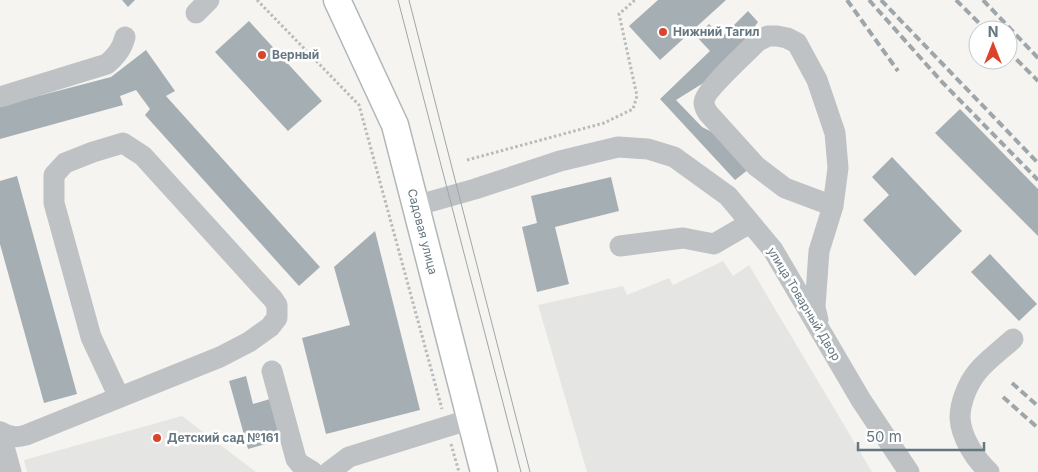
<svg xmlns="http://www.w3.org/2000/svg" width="1038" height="472" font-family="Inter,sans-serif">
<rect width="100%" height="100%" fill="#f5f4f1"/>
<g fill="#e5e6e4">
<path d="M723,261L733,276L749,265L872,472H587L538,305L623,286L627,295L669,278L673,285Z"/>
<path d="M182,416L256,472H27L24,460Z"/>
</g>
<g fill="#a5aeb2">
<path d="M122,0H135L128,7Z"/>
<path d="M658,0H726L660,60L629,26Z"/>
<path d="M748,11L758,22L728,64L705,82L676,100L702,127L724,138L749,169L735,180L660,99L710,51L696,36L709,24L722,37Z"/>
<path d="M249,21L322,101L288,131L215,52Z"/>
<path d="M146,50L175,91L166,96L320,267L299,286L145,115L150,109L136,90L120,96L123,105L0,139V106L111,77Z"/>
<path d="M960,109L1038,189V236L935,133Z"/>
<path d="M892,157L962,231L915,276L863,220L889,195L872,177Z"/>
<path d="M17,176L77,394L44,403L0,244V181Z"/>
<path d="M611,177L619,211L555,227L569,284L537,292L522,227L537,223L531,196Z"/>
<path d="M375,231L420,410L326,434L302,338L350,325L334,267Z"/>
<path d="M990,254L1037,304L1019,321L971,272Z"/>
<path d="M246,376L253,404L270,399L281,440L248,449L229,381Z"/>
</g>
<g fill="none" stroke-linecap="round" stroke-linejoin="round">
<defs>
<g id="major">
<path id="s1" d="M337,0L395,125L484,472"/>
</g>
</defs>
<use href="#major" stroke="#b1b6b9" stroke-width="29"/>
<g stroke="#b8bbbd" stroke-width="3" stroke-dasharray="2.5 2.5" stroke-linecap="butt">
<path d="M257,0L359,105L442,409"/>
<path d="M467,160L604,123L633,109L637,96L619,14L635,0"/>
<path d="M451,444L459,472"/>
</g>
<g stroke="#bec2c5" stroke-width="21">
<path d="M196,13L209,0"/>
<path d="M0,97L107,64C116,56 122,49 125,37"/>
<path d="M415,206L475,189L560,161L618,147L648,149L674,157L728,196L773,250L861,400L909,472"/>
<path d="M620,246L683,238L714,244L750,223"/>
<path d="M818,320L815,307L819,251L833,206L838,168L835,133L817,80L797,43L787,38L777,36H768L758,41C748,51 704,91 704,102C704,106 706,110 708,113L756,166L785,188L833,206"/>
<path d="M272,371L296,459L300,464L313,472"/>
<path d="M0,432C10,437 16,438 26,435L220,357L249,342L270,327L277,318V305L273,299L143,156L123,143L93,152L65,163L54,175V203L91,337L119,397"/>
<path d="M0,432L11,472"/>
<path d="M329,472L349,457L471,419"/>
<path d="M989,472C975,459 961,437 960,418C960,402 968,383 978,371C988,359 1001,350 1013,339"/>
</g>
<use href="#major" stroke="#fff" stroke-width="26"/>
<g stroke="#9fa6aa" stroke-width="1">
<path d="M398,0L521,472"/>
<path d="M409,0L530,472"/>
</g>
<g stroke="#9fa6aa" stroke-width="4" stroke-dasharray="8 4" stroke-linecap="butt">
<path d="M847,0L898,71"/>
<path d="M869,0L942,82L1038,180"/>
<path d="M881,0L1038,163"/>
<path d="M956,0L986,30"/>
<path d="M983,0L1038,58"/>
<path d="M1008,51L1038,81"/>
<path d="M1012,383L1038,406"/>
<path d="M1003,397L1038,428"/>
</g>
</g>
<g fill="#da442b" stroke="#fff" stroke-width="2">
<circle cx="663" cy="32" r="5"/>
<circle cx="262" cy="55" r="5"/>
<circle cx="157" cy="438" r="5"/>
</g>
<g text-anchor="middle" stroke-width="5" stroke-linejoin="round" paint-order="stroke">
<g font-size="12" font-weight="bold" fill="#657781" stroke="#fff" text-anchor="start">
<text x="673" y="36">Нижний Тагил</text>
<text x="272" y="59">Верный</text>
<text x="167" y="442">Детский сад №161</text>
</g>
<g font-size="12" fill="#657781" stroke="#fff">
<text dy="4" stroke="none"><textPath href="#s1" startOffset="248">Садовая улица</textPath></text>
<text transform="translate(804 304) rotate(59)" y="4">улица Товарный Двор</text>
</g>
</g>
<g transform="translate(993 45)"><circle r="24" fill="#ffffff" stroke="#c1c9cd"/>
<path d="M0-4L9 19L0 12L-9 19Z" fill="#da442b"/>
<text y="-8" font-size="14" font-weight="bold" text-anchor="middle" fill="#657781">N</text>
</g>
<path d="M858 442v8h126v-8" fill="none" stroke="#657781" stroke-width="2.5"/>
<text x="866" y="442" font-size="15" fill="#657781" stroke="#ffffff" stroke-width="4" paint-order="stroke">50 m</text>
</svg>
